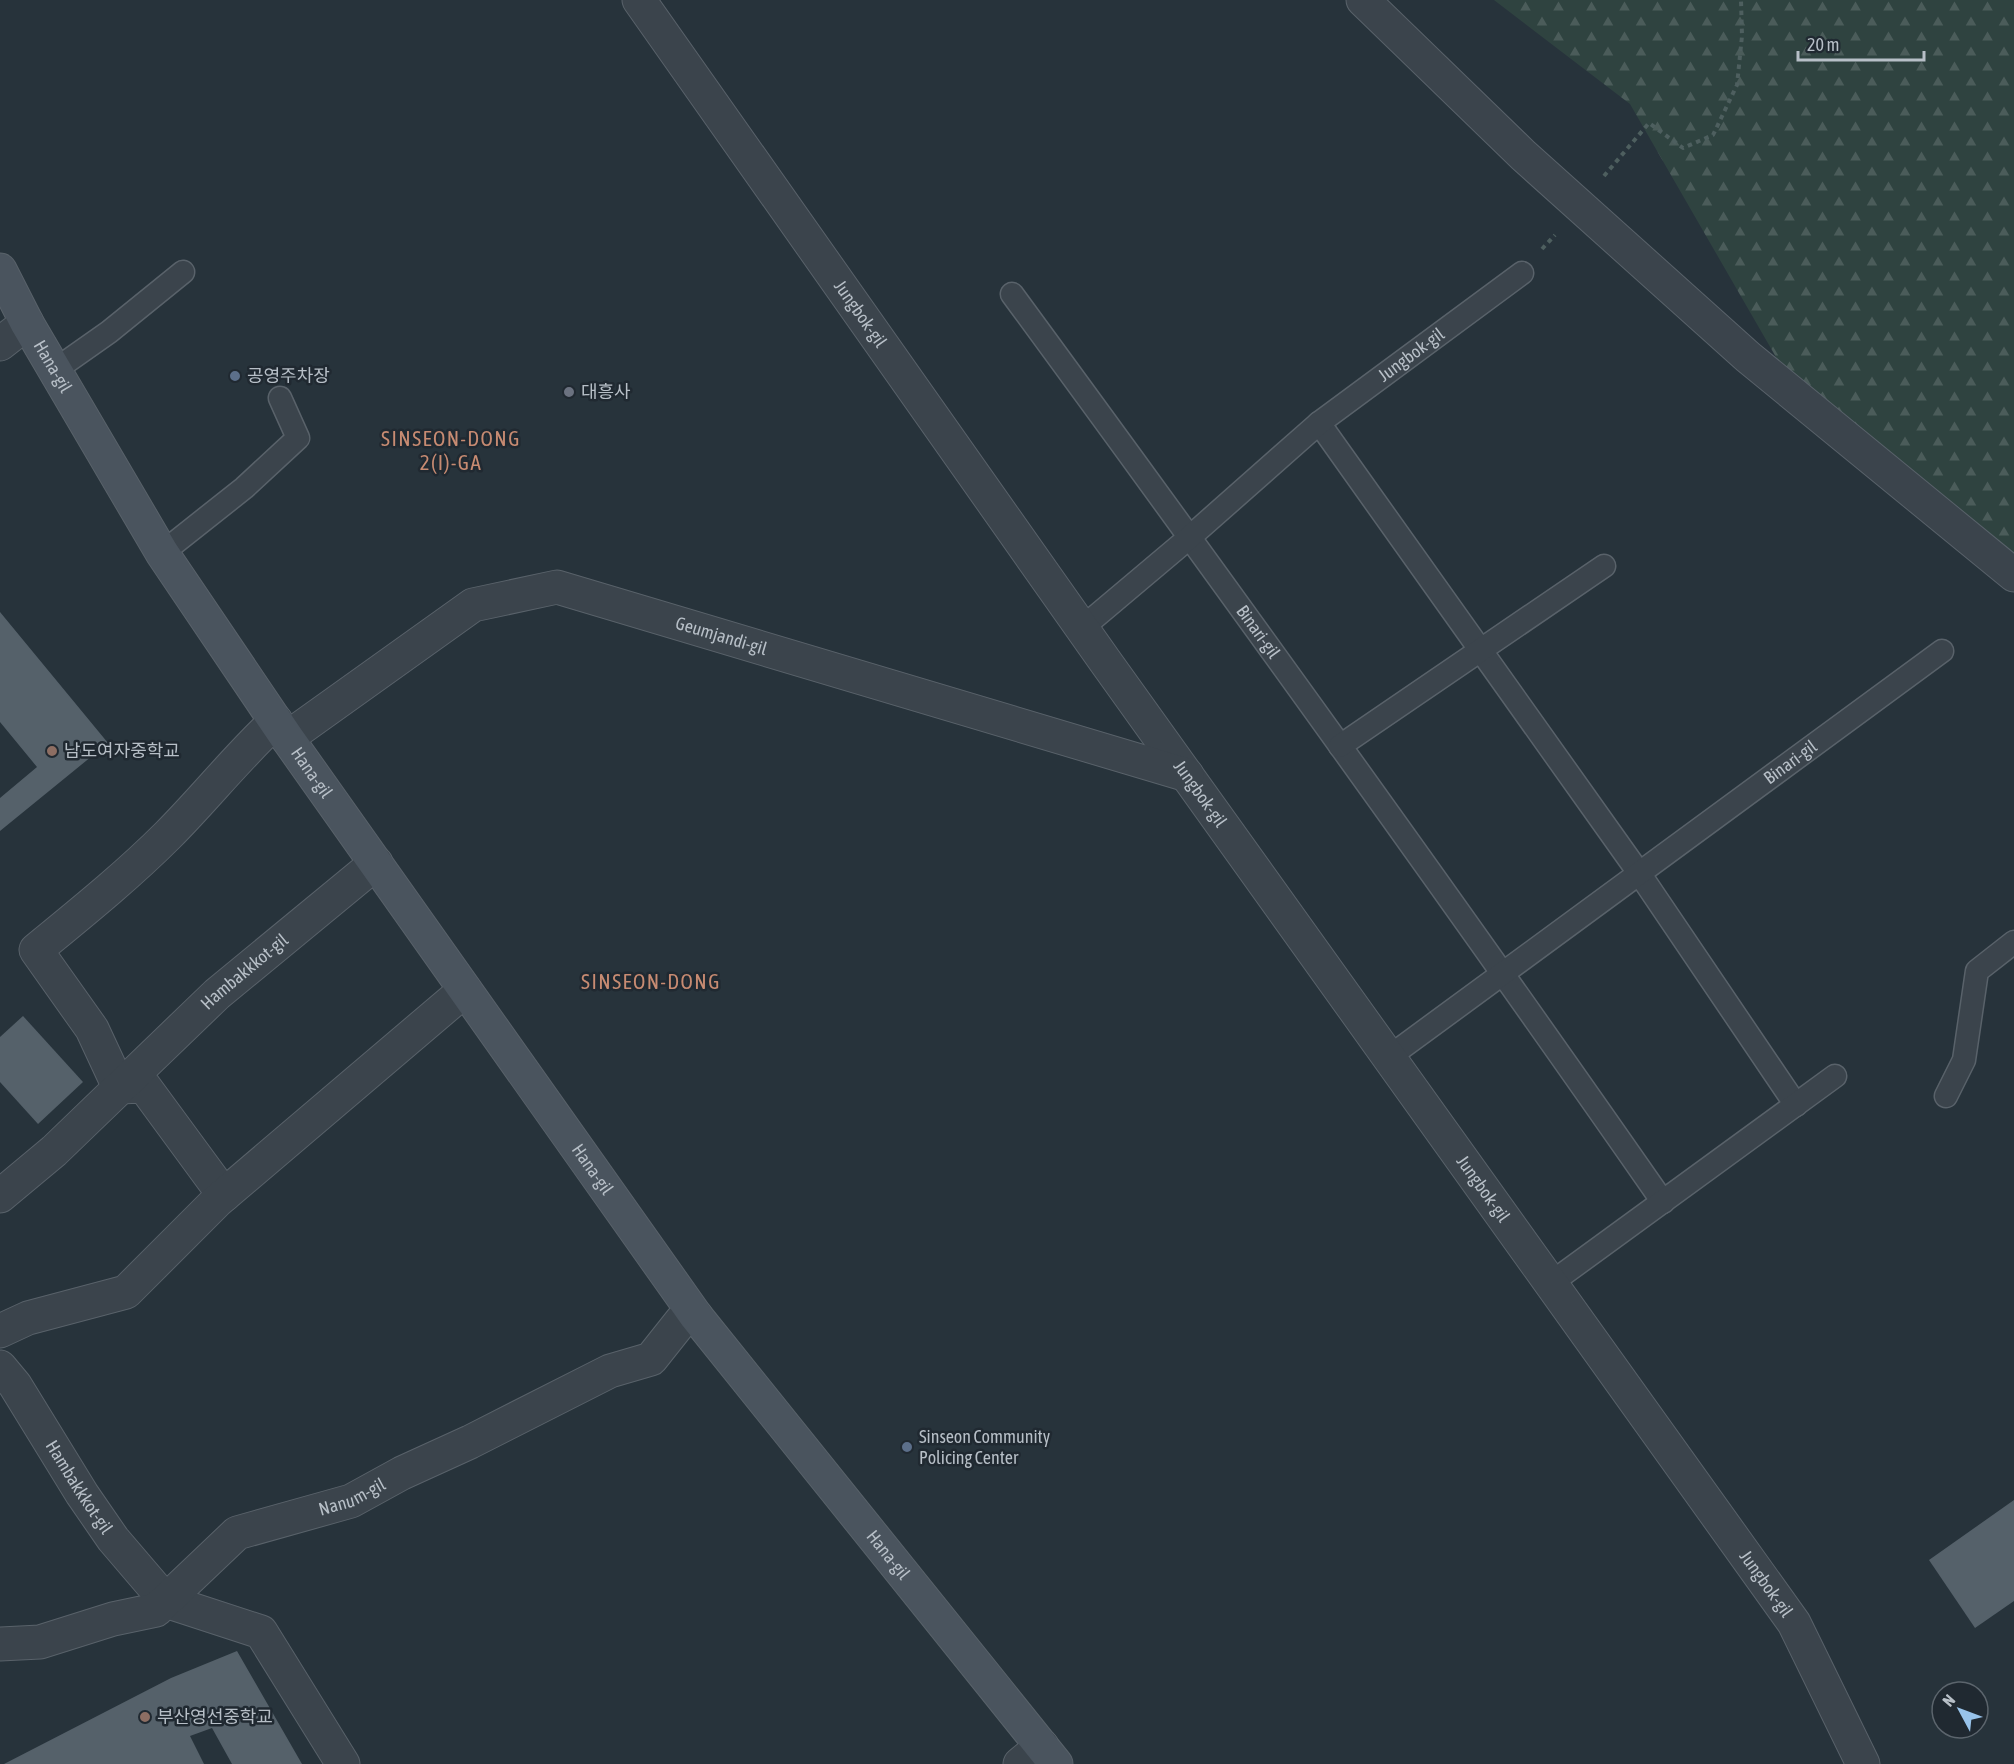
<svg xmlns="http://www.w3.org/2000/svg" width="2014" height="1764" font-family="'Asap Condensed','Noto Sans KR',sans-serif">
<defs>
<pattern id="forest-firs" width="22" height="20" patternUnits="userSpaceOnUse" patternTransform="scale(1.5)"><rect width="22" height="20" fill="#2f4340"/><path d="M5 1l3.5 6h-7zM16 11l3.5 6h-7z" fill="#4b5c5a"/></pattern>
</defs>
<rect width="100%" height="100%" fill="#27333b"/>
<path fill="url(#forest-firs)" d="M1494,0H2014V562L1803,404L1630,104Z"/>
<g fill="#55616a">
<path d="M0,612L108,743L0,831V798L37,767L0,722Z"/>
<path d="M23,1016L83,1082L38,1124L0,1082V1037Z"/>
<path d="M2014,1500V1601L1975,1628L1929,1560Z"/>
<path d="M237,1651L302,1764H232L212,1728L190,1736L204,1764H4L171,1678Z"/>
</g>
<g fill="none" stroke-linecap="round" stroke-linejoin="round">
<defs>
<g id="service">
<path id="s1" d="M1012,294C1232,594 1450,896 1663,1202"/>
<path d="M55,370L109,332L183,272"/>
<path d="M1319,423L1639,873L1796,1105"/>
<path d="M162,553L244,488L298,438L280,398"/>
<path id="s2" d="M1082,628L1190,537L1319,423L1522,273"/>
<path d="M1340,746L1604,566"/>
<path id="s3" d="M1389,1057L1942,651"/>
<path d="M1946,1096L1964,1060L1977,971L2014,942"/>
<path d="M1551,1283L1835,1076"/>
</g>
<g id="pedestrian">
<path d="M224,1195L144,1086L119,1087L92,1029L36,950C81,913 127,876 168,835C205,798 237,757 276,721"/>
<path id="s4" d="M0,1196L54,1151L217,994L376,863"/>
<path d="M0,1331L28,1318L126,1292L217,1201L465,990"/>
<path id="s5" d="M0,1367L15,1385L82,1494L113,1539L166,1601L261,1632L343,1764"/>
<path d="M1020,1764L1042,1746"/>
</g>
<g id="minor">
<path d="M1363,0L1523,155L1748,357L2014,575"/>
<path id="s6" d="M0,1644L40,1642L113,1619L156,1610L237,1533L351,1501L402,1473L470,1442L610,1371L651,1359L682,1320L696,1316"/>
</g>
<g id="tertiary">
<path id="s7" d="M639,0L1105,661L1794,1623L1863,1764"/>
<path d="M0,344L27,323"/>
<path id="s8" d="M287,738L473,605L557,587L1187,775"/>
</g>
<g id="secondary">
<path id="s9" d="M0,270L27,323L162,553L287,738L696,1316L1056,1764"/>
</g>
</defs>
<use href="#service" stroke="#59626a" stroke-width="25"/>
<use href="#pedestrian" stroke="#59626a" stroke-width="35"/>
<use href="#minor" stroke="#59626a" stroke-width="35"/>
<use href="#tertiary" stroke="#59626a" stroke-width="35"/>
<use href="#secondary" stroke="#59626a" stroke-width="35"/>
<g stroke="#4e5f5f" stroke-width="4" stroke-dasharray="4.5 4.5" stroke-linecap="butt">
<path d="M1604,176L1649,123L1683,148L1713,135L1737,85L1742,36L1741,0"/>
<path d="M1542,249L1555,235"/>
</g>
<use href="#service" stroke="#3b444c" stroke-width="22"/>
<use href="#pedestrian" stroke="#3b444c" stroke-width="33"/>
<use href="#minor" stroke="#3b444c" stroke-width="33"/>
<use href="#tertiary" stroke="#3b444c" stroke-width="33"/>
<use href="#secondary" stroke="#4a545e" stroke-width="33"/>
</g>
<g fill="#5c6f8a" stroke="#202931" stroke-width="2">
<circle cx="235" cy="376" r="6"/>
<circle cx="907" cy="1447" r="6"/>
</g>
<circle fill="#6b7280" stroke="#202931" stroke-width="2" cx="569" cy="392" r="6"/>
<g fill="#8d6e63" stroke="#202931" stroke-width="2">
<circle cx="52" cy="751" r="6"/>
<circle cx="145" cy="1717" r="6"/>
</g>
<g text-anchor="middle" stroke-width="5" stroke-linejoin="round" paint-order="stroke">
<g font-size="18" fill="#b7bfc7" stroke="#202931">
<text dy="6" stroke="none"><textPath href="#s7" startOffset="384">Jungbok-gil</textPath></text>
<text dy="6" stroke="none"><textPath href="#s2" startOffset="428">Jungbok-gil</textPath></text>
<text dy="6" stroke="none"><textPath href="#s9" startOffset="110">Hana-gil</textPath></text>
<text dy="6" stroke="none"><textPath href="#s1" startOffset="418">Binari-gil</textPath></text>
<text dy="6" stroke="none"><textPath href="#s8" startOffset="486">Geumjandi-gil</textPath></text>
<text dy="6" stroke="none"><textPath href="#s3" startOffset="498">Binari-gil</textPath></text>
<text dy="6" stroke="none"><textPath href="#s9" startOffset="592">Hana-gil</textPath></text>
<text dy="6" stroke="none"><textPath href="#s7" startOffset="972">Jungbok-gil</textPath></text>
<text dy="6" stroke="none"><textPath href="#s4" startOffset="332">Hambakkkot-gil</textPath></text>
<text dy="6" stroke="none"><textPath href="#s9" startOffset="1078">Hana-gil</textPath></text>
<text dy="6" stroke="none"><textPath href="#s7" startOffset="1458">Jungbok-gil</textPath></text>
<text dy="6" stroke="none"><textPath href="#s5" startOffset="144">Hambakkkot-gil</textPath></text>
<text dy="6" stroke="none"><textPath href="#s6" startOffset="393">Nanum-gil</textPath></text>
<text dy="6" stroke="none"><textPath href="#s9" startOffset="1564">Hana-gil</textPath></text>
<text dy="6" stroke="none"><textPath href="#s7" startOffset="1944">Jungbok-gil</textPath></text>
</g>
<g font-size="18" fill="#b7bfc7" stroke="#202931" text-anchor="start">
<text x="247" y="382">공영주차장</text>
<text x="581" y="398">대흥사</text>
<text x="64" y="757">남도여자중학교</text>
<text x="919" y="1443">Sinseon Community<tspan x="919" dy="21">Policing Center</tspan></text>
<text x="157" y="1723">부산영선중학교</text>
</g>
<g font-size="21" letter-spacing="1.5" fill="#c78b72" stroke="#202931">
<text x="451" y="446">SINSEON-DONG<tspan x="451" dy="24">2(I)-GA</tspan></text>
<text x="651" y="989">SINSEON-DONG</text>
</g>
</g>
<g transform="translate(1960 1710) rotate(311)"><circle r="28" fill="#202931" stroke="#5c656d" stroke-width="1.5"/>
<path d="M0-4.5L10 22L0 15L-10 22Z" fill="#98c3ea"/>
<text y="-9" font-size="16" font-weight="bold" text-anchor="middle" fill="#b7bfc7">N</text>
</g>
<path d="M1798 51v9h126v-9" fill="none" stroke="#b7bfc7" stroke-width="3"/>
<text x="1807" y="51" font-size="18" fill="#b7bfc7" stroke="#202931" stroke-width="4.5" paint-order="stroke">20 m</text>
</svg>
